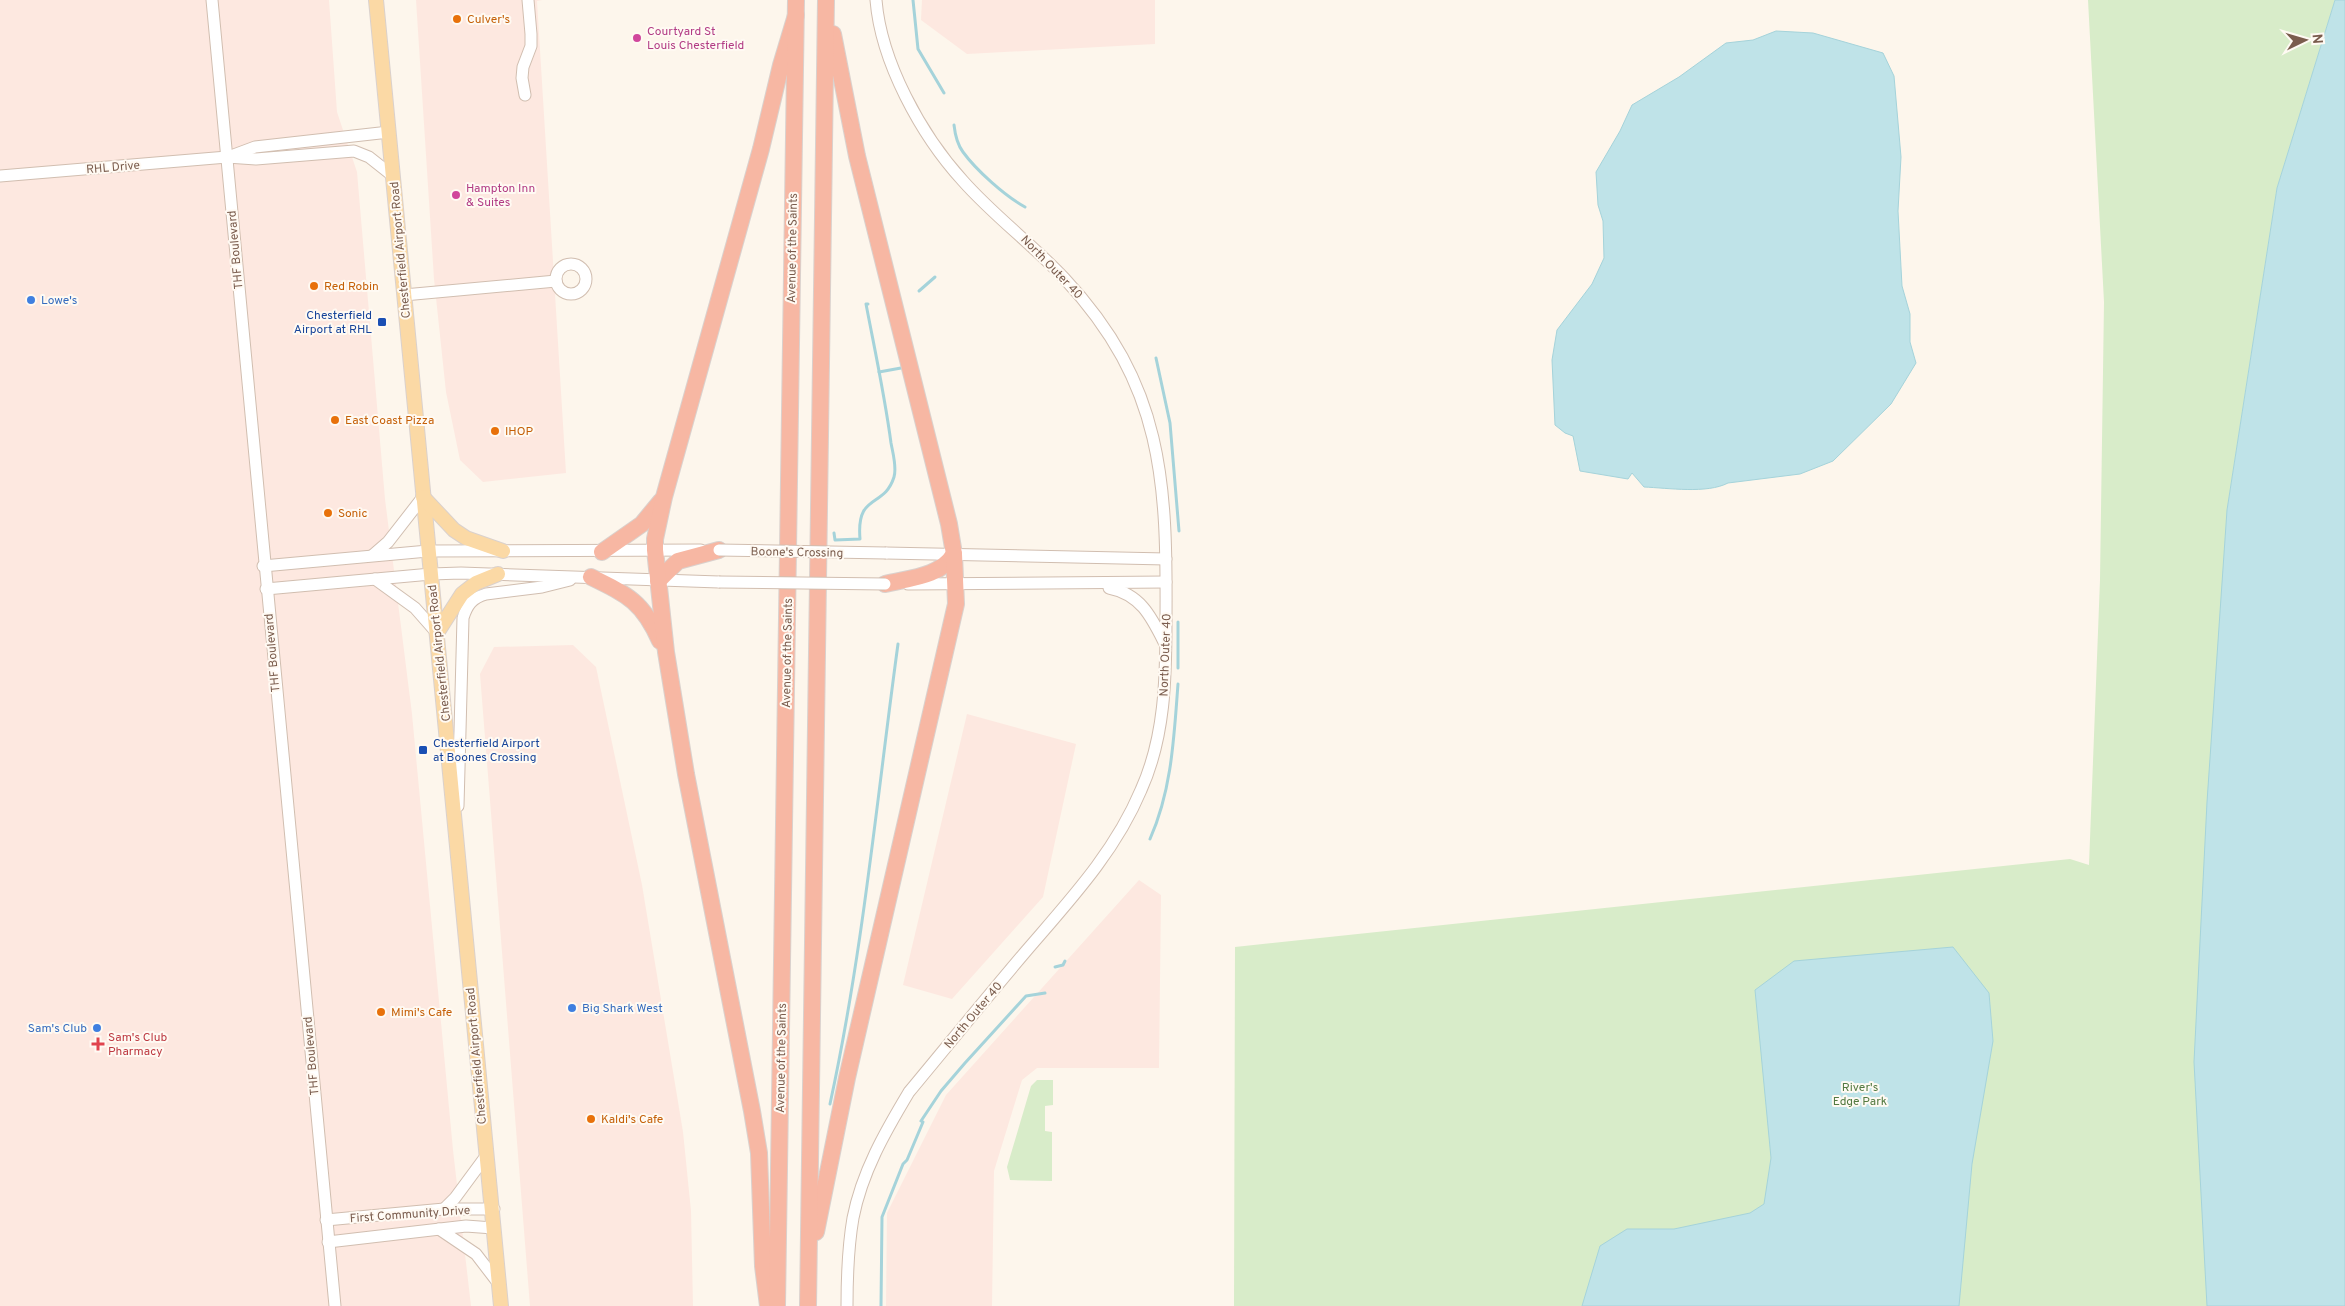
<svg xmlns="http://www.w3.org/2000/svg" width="2345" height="1306" font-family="Overpass,sans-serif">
<rect width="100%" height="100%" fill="#fdf6ec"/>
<g fill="#fde8e0">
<path d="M0,0H329L337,112L357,172L385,499L412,714L453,1150L471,1306H0Z"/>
<path d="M416,0H542L537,1L566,473L483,482L460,460L446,392L434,279Z"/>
<path d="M922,0H1155V44L967,54L921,20Z"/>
<path d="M573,645L596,667L642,885L683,1132L691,1211L693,1306H530L480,674L494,647Z"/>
<path d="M967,714L1076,744L1043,897L952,999L903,985Z"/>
<path d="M1139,880L1161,895L1159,1068H1037L1022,1080L994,1171L992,1306H886L887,1213L946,1095Z"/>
</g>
<g fill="#d8ecc9">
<path d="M2088,0H2335L2277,188L2227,510L2207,1306H1234L1235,947L2070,859L2089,865L2100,580L2104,302Z"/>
<path d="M1037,1080H1053V1105L1045,1106V1131L1052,1132V1181L1010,1180L1007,1167L1031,1086Z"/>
</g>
<g fill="#bfe3e8" stroke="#a5d3da">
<path d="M2335,0H2345V1306H2207L2194,1062L2207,802L2227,510L2277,188Z"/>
<path d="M1776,31L1813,33L1883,53L1894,76L1901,157L1898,211L1902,286L1910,314V342L1916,363L1891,404L1833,461L1800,474L1728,483C1707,494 1668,488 1644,487L1632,473L1628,479L1580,471L1573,436L1565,433L1555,425L1552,360L1557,330L1592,284L1604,258L1603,221L1598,205L1596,172L1620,131L1632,105L1679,77L1726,43L1753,40Z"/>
<path d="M1953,947L1989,993L1993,1041L1972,1164L1959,1306H1582L1600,1246L1627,1229H1674L1750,1213L1764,1204L1771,1158L1755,990L1794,961Z"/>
</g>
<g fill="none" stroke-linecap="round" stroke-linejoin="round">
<g stroke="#a5d3da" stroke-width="3">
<path d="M913,0L918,49L944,93"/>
<path d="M954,125C955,134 957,144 963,152C976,170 1005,196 1025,207"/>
<path d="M919,291L935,277"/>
<path d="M1156,358L1170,423L1179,531"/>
<path d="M879,372L901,368"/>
<path d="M834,533L835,540L860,539C856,492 884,509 894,477C897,467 893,454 891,443C885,397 875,351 866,304H868"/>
<path d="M1178,622V668"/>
<path d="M1150,839C1172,790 1174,736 1178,684"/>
<path d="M1055,967L1063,965L1065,961"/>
<path d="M830,1104C863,952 877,797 898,644"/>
<path d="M881,1306L882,1217L903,1164L907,1160L923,1122L921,1121L941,1091L965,1063L1026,996L1045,993"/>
</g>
<defs>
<g id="minor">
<path d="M212,0L335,1306"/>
<path d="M525,95L522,78L523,67L531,46V34L528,0"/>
<path d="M231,156L255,147L389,132"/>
<path d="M0,176L227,157L256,159L354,151L369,157L393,176"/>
<circle cx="571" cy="279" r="15"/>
<path d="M404,295L556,281"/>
<path d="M886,553L1166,559"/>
<path d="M373,555L388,542L423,497"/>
<path d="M263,566L428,551L701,550"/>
<path d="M375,579L415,608L437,633"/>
<path d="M908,584L1166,582"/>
<path d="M1109,588C1140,594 1151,616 1164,642"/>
<path d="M266,589L431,574L461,573L719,582"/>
<path d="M458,806L463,618C467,605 472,598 486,594L542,587L570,580"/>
<path d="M444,1209L455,1198L486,1156"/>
<path d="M326,1220L444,1209H494"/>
<path d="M439,1229L476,1254L499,1284"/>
<path d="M328,1242L466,1226L493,1228"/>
<path d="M847,1306C847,1277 848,1247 853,1218C862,1172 885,1132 909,1092C948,1045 987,997 1027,950C1070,900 1115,852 1141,790C1165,737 1166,678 1166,621C1167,482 1164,385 1064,278C1032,244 994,216 963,181C921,135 881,62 876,0"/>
</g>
<g id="major">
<path d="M376,0L501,1306"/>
<path d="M423,497L454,530L466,538L503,551"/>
<path d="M437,633L462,594L476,583L498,574"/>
</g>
<g id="highway">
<path d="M602,552L642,524L661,501"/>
<path d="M591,577C628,595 643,602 660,641"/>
<path d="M658,581L678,561L719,550"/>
<path d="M885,584C910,578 940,577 954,554"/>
<path d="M816,1232L847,1078L956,604L954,554L949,524L857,156L833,34"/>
<path d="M768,1306L763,1266L759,1153L752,1111L686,774L666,652L655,550V539L664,497L761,149L781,65L796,15"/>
<path d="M777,1306L796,0"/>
<path d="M808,1306L826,0"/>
</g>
</defs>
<use href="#minor" stroke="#d1beb0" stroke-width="13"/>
<use href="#major" stroke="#dad1cd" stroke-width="16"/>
<use href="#highway" stroke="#dad1cd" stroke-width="18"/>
<use href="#minor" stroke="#fff" stroke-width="11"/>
<use href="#major" stroke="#fbd9a5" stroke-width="14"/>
<use href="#highway" stroke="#f7b7a3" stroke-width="16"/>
<defs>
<g id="minor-bridge">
<path d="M719,550L886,553"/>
<path d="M719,582L885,584"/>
</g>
</defs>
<use href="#minor-bridge" stroke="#d1beb0" stroke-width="13" stroke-linecap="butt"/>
<use href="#minor-bridge" stroke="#fff" stroke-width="11"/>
</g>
<g fill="#e8710a" stroke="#fffaf3" stroke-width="2">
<circle cx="457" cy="19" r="5"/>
<circle cx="314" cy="286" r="5"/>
<circle cx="335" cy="420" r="5"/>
<circle cx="495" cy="431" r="5"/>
<circle cx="328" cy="513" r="5"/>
<circle cx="381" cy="1012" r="5"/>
<circle cx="591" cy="1119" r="5"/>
</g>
<g fill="#d1479c" stroke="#fffaf3" stroke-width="2">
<circle cx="637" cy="38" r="5"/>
<circle cx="456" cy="195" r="5"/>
</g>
<g fill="#3f7fe0" stroke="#fffaf3" stroke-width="2">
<circle cx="31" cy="300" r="5"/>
<circle cx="572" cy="1008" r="5"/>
<circle cx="97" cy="1028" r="5"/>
</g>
<g fill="#1a4fb4" stroke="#fffaf3" stroke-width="2">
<rect x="377" y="317" width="10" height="10" rx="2.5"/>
<rect x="418" y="745" width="10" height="10" rx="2.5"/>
</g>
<path fill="#e0444e" stroke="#fffaf3" stroke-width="2" d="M95.5 1036.5h5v5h5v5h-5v5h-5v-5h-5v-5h5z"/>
<g text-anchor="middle" stroke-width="4" stroke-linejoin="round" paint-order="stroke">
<g font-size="12" fill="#c56008" stroke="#fffaf3" text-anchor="start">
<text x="467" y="23">Culver's</text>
<text x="324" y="290">Red Robin</text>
<text x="345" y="424">East Coast Pizza</text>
<text x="505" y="435">IHOP</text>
<text x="338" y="517">Sonic</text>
<text x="391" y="1016">Mimi's Cafe</text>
<text x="601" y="1123">Kaldi's Cafe</text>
</g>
<g font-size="12" fill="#b23c85" stroke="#fffaf3" text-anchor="start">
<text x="647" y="35">Courtyard St<tspan x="647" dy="14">Louis Chesterfield</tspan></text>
<text x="466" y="192">Hampton Inn<tspan x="466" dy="14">&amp; Suites</tspan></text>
</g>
<g font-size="12" fill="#7a5c4d" stroke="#fffaf3">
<text transform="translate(113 167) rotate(-5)" y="4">RHL Drive</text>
<text transform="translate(792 248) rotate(-89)" y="4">Avenue of the Saints</text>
<text transform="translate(235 250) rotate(-95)" y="4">THF Boulevard</text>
<text transform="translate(400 250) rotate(-95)" y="4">Chesterfield Airport Road</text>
<text transform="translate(1052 267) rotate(46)" y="4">North Outer 40</text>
<text transform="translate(797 552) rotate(1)" y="4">Boone's Crossing</text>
<text transform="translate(272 653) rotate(-95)" y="4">THF Boulevard</text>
<text transform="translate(439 653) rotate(-96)" y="4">Chesterfield Airport Road</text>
<text transform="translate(787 653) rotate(-89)" y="4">Avenue of the Saints</text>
<text transform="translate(1165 655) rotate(-88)" y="4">North Outer 40</text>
<text transform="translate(973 1015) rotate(-50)" y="4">North Outer 40</text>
<text transform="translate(311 1056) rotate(-95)" y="4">THF Boulevard</text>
<text transform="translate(476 1056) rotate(-95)" y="4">Chesterfield Airport Road</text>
<text transform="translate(781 1058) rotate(-89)" y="4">Avenue of the Saints</text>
<text transform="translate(410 1214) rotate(-4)" y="4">First Community Drive</text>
</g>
<g font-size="12" fill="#366cbe" stroke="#fffaf3" text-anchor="start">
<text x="41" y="304">Lowe's</text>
<text x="582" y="1012">Big Shark West</text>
<text x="87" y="1032" text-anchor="end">Sam's Club</text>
</g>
<g font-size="12" fill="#164399" stroke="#fffaf3" text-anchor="end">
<text x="372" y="319">Chesterfield<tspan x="372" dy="14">Airport at RHL</tspan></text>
<text x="433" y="747" text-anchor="start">Chesterfield Airport<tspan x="433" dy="14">at Boones Crossing</tspan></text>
</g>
<g font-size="12" fill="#be3a42" stroke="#fffaf3" text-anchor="start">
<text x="108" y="1041">Sam's Club<tspan x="108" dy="14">Pharmacy</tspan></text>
</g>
<g font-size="12" fill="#537a41" stroke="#fffaf3">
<text x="1860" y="1091">River's<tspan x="1860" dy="14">Edge Park</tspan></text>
</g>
</g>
<g transform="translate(2305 40) rotate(85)" stroke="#fffaf3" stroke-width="4" paint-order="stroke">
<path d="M0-4L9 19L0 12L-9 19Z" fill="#7a5c4d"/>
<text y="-8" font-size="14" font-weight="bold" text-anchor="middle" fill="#7a5c4d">N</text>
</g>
</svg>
